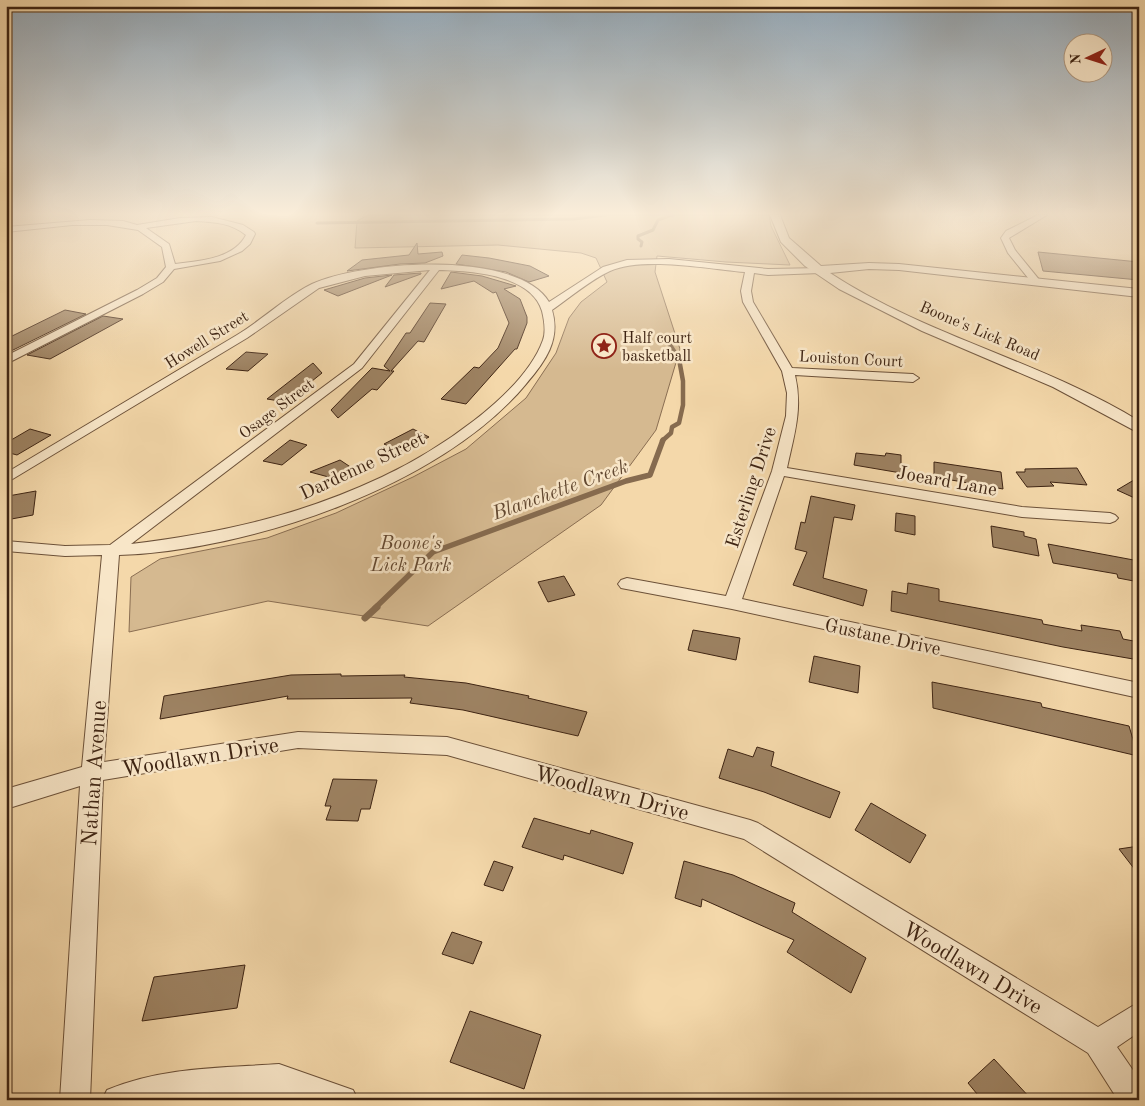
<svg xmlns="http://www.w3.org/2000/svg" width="1145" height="1106" font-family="'Old Standard TT',serif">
<rect width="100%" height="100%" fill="#f4d8aa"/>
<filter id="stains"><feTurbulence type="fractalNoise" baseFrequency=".004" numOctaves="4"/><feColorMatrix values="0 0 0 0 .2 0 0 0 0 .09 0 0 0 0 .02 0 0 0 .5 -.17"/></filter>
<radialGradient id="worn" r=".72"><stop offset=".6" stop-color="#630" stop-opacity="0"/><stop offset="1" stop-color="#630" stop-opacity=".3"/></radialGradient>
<path fill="#d5b990" stroke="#8a6e52" d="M368,215H769L771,226L790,265L726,262L657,256L655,272L680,349L656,430L601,505L428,626L268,601L129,632L131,577L160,559L267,538L336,513L413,477L466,449L526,398L556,353L569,318L581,302L607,282L596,258L581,253L498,245L355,248L357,221Z"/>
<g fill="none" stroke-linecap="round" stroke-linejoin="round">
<g stroke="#866b4f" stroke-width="3">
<path d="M317,223L574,219L606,215"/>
<path d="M641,246L642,242L638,239V236L653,230L658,220L672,215"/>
</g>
<path stroke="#866b4f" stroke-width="4.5" d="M662,441L671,433L672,427L679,423L683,405V381L679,359L668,342"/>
<path stroke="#866b4f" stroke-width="5.5" d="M375,608L433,552L626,481L650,475L663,440"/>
<path stroke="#866b4f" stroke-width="7" d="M365,618L377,607"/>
</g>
<g fill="#9d8262" stroke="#3e2413">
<path d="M417,243L418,254L442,252L443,256L425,263L400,264L347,271L362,260L409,255Z"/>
<path d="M1038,252L1139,262V280L1043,271Z"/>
<path d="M462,255L489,258L530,266L549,276L529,282L506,272L456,264Z"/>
<path d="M451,272L482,276L516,286L504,289L520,299L527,317V323L517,349H515L466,404L441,399L474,367L479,368L498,348L509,323L496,292L493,293L474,281L441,289Z"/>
<path d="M421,273V274L385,287L394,275Z"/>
<path d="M392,275L338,296L324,290L365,278Z"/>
<path d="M430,303L446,304L424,342L418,341L391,371H394L377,390L372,389L338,418L331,410L372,368L390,371L384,366L406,333H410Z"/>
<path d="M65,310L86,314L9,352H6V339Z"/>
<path d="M103,316L123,319L50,359L27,355Z"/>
<path d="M246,352L268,354L248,371L226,369Z"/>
<path d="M313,363L322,373L286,402L267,399Z"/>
<path d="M30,429L51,435L17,455L6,452V443Z"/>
<path d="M413,429L429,437L400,452L384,444Z"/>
<path d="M290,440L307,445L282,465L263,461Z"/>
<path d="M856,453L885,456L886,453L901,455V473L854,465Z"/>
<path d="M340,460L355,470L336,479L310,472Z"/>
<path d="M934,462L1001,472L1003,489L934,477Z"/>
<path d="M1077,468L1087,485L1050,482L1054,486L1027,487L1016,472H1025V469Z"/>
<path d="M1139,477V500L1117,490Z"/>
<path d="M36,491L33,515L6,520L8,496Z"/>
<path d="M811,496L855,505L852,520L834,517L823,578L867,590L863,606L793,585L807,552L795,549L801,522L805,523Z"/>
<path d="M896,513L915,516V535L895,531Z"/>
<path d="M991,526L1024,532V536L1036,539L1039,556L993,547Z"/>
<path d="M1048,544L1139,561V582L1118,578L1117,574L1053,563Z"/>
<path d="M564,576L575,595L548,602L538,582Z"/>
<path d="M908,583L939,589V601L1042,620L1043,624L1082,631L1081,625L1120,631L1123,639L1139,642V660L1063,647L891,611L892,591L907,594Z"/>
<path d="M693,630L740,638L736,660L688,650Z"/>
<path d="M814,656L860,666L858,693L809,682Z"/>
<path d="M341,674V676L405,675L404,677L466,683L529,696L528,698L587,712L578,736L463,710L410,703L412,698L287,699L288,696L160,719L164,696L291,675Z"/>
<path d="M932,682L1041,703L1042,707L1129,726L1138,756L933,708Z"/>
<path d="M757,747L774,752L771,766L840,792L830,818L764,792L719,778L728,749L753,757Z"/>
<path d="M333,779L377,780L370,809H361L358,821L326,820L331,806H325Z"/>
<path d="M871,803L926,835L910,863L855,830Z"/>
<path d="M534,818L590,834L591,830L633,843L623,874L564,855L563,860L522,847Z"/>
<path d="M1139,846V875L1119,849Z"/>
<path d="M494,861L513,867L503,891L484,885Z"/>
<path d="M684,861L733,875L795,903L792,912L866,958L851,993L787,952L794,940L702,899L701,907L675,898Z"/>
<path d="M452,932L482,942L473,964L442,954Z"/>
<path d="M245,965L237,1008L142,1021L154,977Z"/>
<path d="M470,1011L541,1035L524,1089L450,1062Z"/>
<path d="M994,1059L1032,1100H982L968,1083Z"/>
</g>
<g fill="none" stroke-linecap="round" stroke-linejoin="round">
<defs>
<g id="minor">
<path d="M1038,215H1047L1009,238L1015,250L1041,282L1036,285L1033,284L1008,253L1001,238L1006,231Z"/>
<path d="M212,217L243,225L254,232L255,234L250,244L242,251L220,261L174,269L163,282L143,294L6,364V356L137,290L157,278L166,267L162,247L138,230L107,225H72L6,232V227L90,220L123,221L137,225L180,218ZM196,221C215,222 231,223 246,235C234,259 199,261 175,264L169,244L146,228Z"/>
<path d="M669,259L768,269L823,268L825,270L820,273L768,275L754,273L751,291L753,302L792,368L913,374L919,378L913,382L795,375C803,409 794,435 787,468L1022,507L1110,513L1115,515L1118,518L1115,521L1110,523L1022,517L784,476L742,599L1139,683V698L732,609L621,588L618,584L621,580L627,578L726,596L772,471L786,416L787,393L782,371L743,302L741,291L745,272C709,269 643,256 610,271C592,279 569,298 552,310C561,340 545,362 526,384C442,486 248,551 119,555L104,762L298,732L447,737L750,820L758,823L1098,1027L1139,1002V1032L1117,1047L1139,1079V1100H1118L1088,1053L744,839L447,755L298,748L103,780L90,1100H60L80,786L6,809V789L82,767L102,555L65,556L6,551V541L65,546L110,545L354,364L430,270L365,276L319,288L247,338L6,483V473C83,427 160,381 237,335C262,320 287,296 312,284C361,261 517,249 549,302L603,267L627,260ZM439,270C470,271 531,274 542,311C544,319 546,332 543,340C523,396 433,453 382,477C299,516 221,533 131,544L362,368Z"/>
<path d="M279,1064L353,1090L358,1100H298L279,1094L175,1100H102L107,1090C161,1067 221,1068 279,1064Z"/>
</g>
<path id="tertiary" d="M770,215H780L789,238L821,266L869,263L899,264L1139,289V297L899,270L869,269L830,273C926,336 1041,361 1139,421V433L1053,387L922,331L839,289L805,266L781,242Z"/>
</defs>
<use href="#minor" stroke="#6c5139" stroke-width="2"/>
<use href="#tertiary" stroke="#6c5139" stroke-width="2"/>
<use href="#minor" fill="#f8e6c8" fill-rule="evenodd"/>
<use href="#tertiary" fill="#f8e6c8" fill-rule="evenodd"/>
</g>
<linearGradient id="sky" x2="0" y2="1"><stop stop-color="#94aabb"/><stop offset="0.58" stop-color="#faedd9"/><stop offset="1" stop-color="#faedd9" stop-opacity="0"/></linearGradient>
<rect width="1145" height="369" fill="url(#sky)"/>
<defs>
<symbol id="sight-ring" viewBox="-11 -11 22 22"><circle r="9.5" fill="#f8e6c8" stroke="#8f2418" stroke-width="1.5"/><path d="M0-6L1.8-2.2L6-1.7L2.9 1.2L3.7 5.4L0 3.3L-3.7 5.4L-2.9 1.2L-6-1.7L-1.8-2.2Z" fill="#8f2418"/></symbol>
</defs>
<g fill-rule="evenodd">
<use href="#sight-ring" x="590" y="332" width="28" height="28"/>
</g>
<g text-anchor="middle" stroke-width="5" stroke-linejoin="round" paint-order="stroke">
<g font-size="16" fill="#3e2413" stroke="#f8e6c8">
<text transform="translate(980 330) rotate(23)" y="6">Boone's Lick Road</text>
<text transform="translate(206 339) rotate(-32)" y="6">Howell Street</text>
<text transform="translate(851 358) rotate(3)" y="6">Louiston Court</text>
<text transform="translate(276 408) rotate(-37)" y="6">Osage Street</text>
</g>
<g font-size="16" fill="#3e2413" stroke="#f8e6c8" text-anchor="start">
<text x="622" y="343">Half court<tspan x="622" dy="18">basketball</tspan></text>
</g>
<g font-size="19" fill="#3e2413" stroke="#f8e6c8">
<text transform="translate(362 465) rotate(-25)" y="7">Dardenne Street</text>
<text transform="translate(947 480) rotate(10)" y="7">Joeard Lane</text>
<text transform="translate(750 487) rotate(-72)" y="7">Esterling Drive</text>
<text transform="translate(883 636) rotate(12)" y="7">Gustane Drive</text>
</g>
<g font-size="19" font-style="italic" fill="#644932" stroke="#f8e6c8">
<text x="411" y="549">Boone's<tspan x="411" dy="22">Lick Park</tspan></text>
</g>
<g font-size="20" font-style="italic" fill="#624831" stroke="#f8e6c8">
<text transform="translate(560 489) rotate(-20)" y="7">Blanchette Creek</text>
</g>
<g font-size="22" fill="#3e2413" stroke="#f8e6c8">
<text transform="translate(200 756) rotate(-9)" y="8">Woodlawn Drive</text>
<text transform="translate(93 773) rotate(-86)" y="8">Nathan Avenue</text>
<text transform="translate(612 792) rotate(15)" y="8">Woodlawn Drive</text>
<text transform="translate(973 967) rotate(31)" y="8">Woodlawn Drive</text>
</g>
</g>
<rect width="1145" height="1106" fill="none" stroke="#f4d8aa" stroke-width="25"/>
<rect x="8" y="8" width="1130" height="1091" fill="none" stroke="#3e2413" stroke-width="2.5"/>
<rect x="12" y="12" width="1120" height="1081" fill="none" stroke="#3e2413"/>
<g transform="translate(1088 58) rotate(266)"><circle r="24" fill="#f8e6c8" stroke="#ae9880"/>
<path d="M0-4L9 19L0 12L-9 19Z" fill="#8f2418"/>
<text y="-8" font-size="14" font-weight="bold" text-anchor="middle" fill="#3e2413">N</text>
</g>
<rect width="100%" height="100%" filter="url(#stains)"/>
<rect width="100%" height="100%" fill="url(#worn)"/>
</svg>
